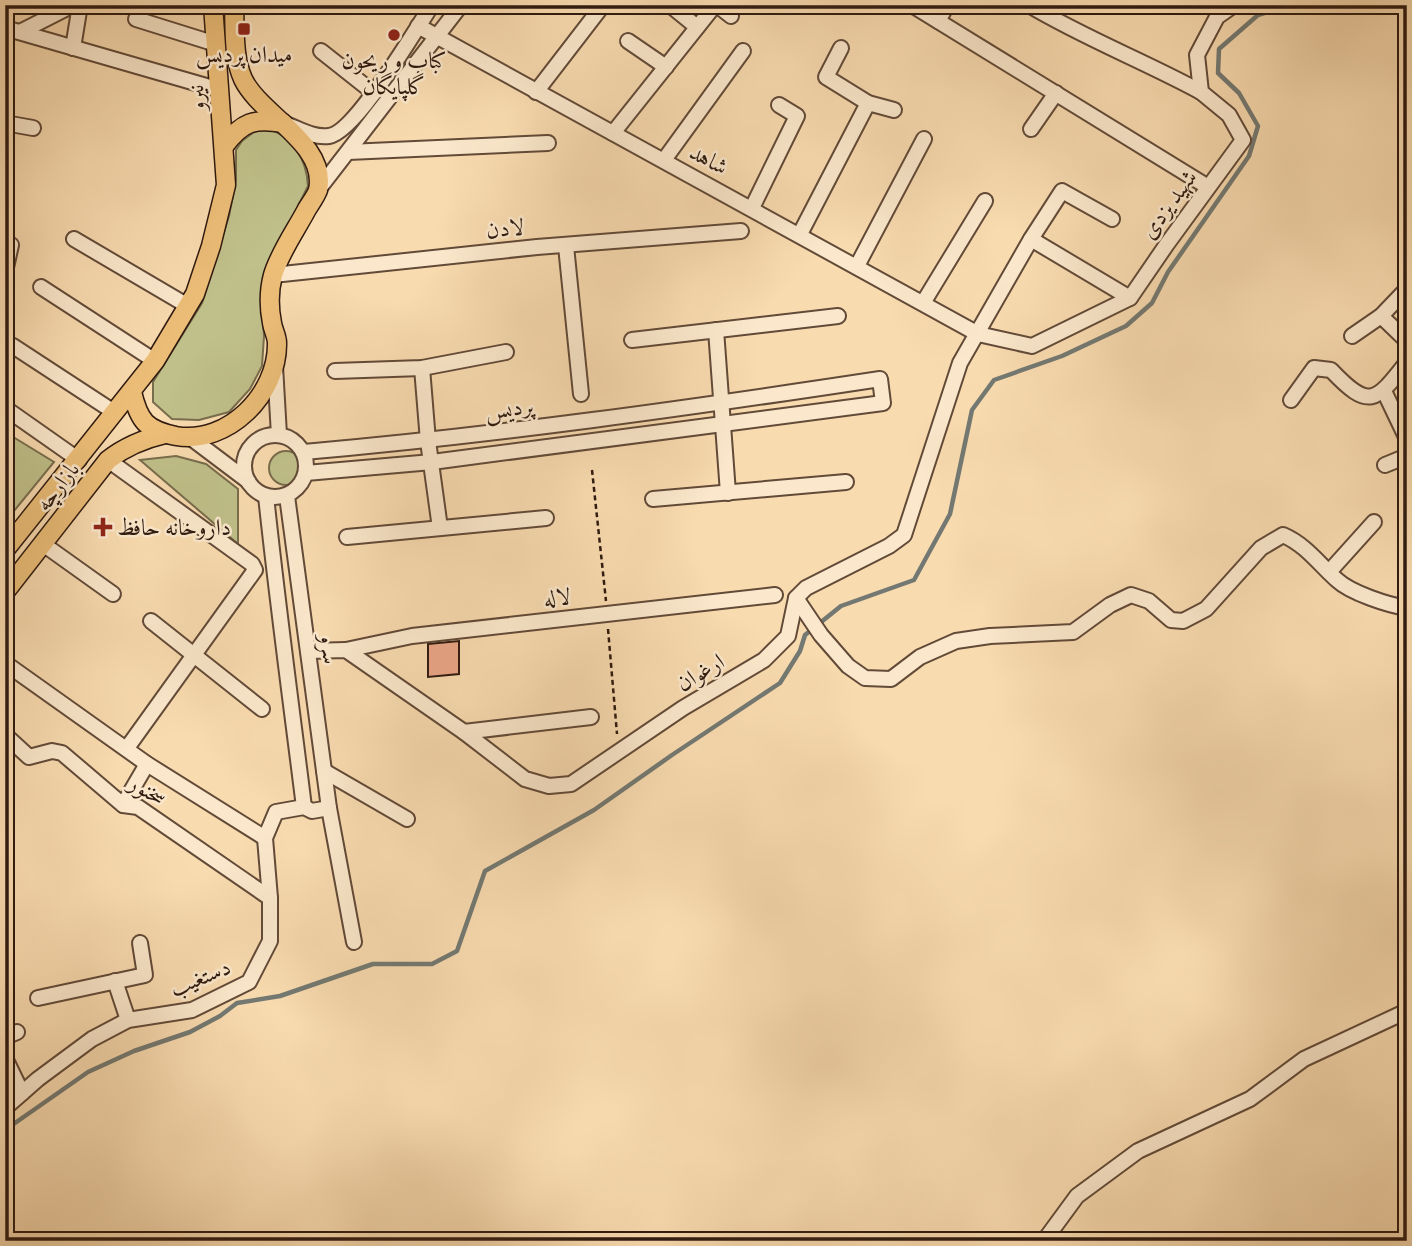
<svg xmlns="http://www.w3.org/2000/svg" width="1412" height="1246" font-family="'Libre Bodoni',Amiri,serif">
<rect width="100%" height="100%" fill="#f9dbb0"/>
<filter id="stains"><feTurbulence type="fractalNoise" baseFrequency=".00286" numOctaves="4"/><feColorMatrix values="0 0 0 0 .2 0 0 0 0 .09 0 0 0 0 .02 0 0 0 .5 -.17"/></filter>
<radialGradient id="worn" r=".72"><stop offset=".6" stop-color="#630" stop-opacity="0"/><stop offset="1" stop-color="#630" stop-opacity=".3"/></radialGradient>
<g fill="#c0c08a" stroke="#786d4d" stroke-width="2">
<path d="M266,128C292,135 307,160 308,186L264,274L261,296L264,336L262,366L250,389L229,412L199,420L172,419L153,402V382L202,303L229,216L236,180V150L242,141L254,132Z"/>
<path d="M5,432L54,462L5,522Z"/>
<circle cx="286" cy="468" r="17"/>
<path d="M176,456L206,464L238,489V544L140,460Z"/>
</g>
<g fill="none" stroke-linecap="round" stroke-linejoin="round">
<path stroke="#737972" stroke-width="4.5" d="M5,1130L88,1072L134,1051L190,1032L220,1016L237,1003L280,996L373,964H432L457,951L485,871L594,810L672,755L780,683L800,651L805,635L841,606L914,580L950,514L972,410L994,380L1062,356L1126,326L1152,303L1168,272L1249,156L1258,126L1239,93L1218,73L1219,49L1258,15L1291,5"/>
</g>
<path fill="#eba687" stroke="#2f1a10" stroke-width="2" d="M459,641V674L428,677V644Z"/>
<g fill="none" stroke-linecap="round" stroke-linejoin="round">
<defs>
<g id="minor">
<path d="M670,5L697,27"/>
<path d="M717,5L731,16"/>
<path d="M912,5L1208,187"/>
<path d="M1029,5C1084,38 1144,61 1201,92"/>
<path d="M136,19L216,44"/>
<path d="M938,21L947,5"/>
<path d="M418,26L978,334L1032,346L1130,298L1167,244L1243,140L1229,115L1201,92L1197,55L1217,17L1234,5"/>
<path d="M5,28L220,90"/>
<path d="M20,32L73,5"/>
<path d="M628,41L666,67"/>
<path d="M73,48L80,5"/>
<path d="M841,48L826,77L868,103L894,110"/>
<path d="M321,51L374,93"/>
<path d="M536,92L603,5"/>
<path d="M5,123L33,128"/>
<path d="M288,125C301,130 314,138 329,136C356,132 415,30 432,5"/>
<path d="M1031,129L1056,93"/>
<path d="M613,133L715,5"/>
<path d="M348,152L548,143"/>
<path d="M664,160L743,51"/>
<path d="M318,190L461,5"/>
<path d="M752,208L797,116L779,105"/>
<path d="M800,234L868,103"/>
<path d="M74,239L188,306"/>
<path d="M1031,239L1130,298"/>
<path d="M5,242L11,245L5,272"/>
<path d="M566,246L581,394"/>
<path d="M857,266L924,139"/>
<path d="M273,275L537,247L741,231"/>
<path d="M41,287L155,361"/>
<path d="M923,303L985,201"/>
<path d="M1381,316L1407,341"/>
<path d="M716,330L728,493"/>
<path d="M1352,336L1381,316L1403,293"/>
<path d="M632,340L838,316"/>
<path d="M13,346L114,412"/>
<path d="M275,366L279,435"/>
<path d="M422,368L428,441L440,528"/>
<path d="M335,371L422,368L506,352"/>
<path d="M1384,391L1407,439"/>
<path d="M1291,400L1314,368L1331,370C1369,410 1375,403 1407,362"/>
<path d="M5,408L79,460"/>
<circle cx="275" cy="466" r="31"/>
<path d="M191,438L248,481"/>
<path d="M304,452C497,435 689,408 880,379L883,403L432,462L306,473"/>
<path d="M108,460L252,564L255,570L127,748"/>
<path d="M1385,465L1407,456"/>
<path d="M266,496C277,600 291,703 304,807"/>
<path d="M287,496L329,808L354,942"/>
<path d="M653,499L846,482"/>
<path d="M347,537L546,518"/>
<path d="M43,544L113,594"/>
<path d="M1329,572L1374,522"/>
<path d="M796,598L821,635L848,666L865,678L891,679L920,657L956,641L990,636L1073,632L1110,605L1131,595L1149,601L1171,620L1183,621L1206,609L1261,548L1283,535C1306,545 1319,564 1337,580C1351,593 1388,605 1407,608"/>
<path d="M151,621L262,709"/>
<path d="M346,650L412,636L775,595"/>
<path d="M308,651L346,650L464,732L525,779L549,786L571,784L683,708L764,660L788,636L796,598L806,588L889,546L904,535L960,363L1031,239L1062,191L1112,219"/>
<path d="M5,663L147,764L265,838"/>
<path d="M464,732L591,717"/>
<path d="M5,735L29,757L52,751L62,753L123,805L138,807L270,898"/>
<path d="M324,771L407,819"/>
<path d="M123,805L147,764"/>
<path d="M115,981L128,1020"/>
<path d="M38,998L145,975L140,943"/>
<path d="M5,1037L17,1032"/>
<path d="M5,1058L22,1093"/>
<path d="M5,1108L38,1079L92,1039L128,1020L192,1010L249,982L270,941V898L265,838L276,812L304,807L312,811L329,808"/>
<path d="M1044,1241L1077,1196L1138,1151L1250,1099L1304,1059L1407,1011"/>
</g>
<g id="major">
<path d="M225,145C242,122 254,118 283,123"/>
<path d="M132,392C139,421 146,430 176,436C228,445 278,394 277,343C277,336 273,330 272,323C269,308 269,290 273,275C280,252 296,230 307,209C310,204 316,196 318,190C328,144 260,115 243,79C233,57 235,29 234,5"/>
<path d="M5,550L155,361L195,294L211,246L226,185L213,5"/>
<path d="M5,592L108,460C126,446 143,439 165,434"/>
</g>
</defs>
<use href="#minor" stroke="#624a38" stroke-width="18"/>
<use href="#major" stroke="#2f1a10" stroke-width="21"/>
<g stroke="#2f1a10" stroke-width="2.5" stroke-dasharray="5 3.5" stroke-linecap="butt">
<path d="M592,470L606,601"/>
<path d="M608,629L617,734"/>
</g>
<use href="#minor" stroke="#fbe8cc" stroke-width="14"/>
<use href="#major" stroke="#ecbe78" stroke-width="18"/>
</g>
<g fill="#8f2418" stroke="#fbe8cc" stroke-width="2.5">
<rect x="237" y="22" width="14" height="14" rx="3.5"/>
<circle cx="394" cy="35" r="7"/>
<path d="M99.5 516.5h7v7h7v7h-7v7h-7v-7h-7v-7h7z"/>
</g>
<g text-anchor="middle" stroke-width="5" stroke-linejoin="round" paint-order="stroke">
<g font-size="23" fill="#2f1a10" stroke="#fbe8cc">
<text x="244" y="62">میدان پردیس</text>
<text x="394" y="68">کباب و ریحون<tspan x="394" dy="26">گلپایگان</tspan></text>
<text x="117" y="535" text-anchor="start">داروخانه حافظ</text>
</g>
<g font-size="23" fill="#2f1a10" stroke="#fbe8cc">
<text transform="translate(196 98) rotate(-95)" y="8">نیرو</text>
<text transform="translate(709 159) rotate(28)" y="8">شاهد</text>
<text transform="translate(1168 204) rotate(-54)" y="8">شهید یزدی</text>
<text transform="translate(505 228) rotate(-6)" y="8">لادن</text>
<text transform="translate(509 408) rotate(-7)" y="8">پردیس</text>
<text transform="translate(57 486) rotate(-52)" y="8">بازارچه</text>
<text transform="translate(557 597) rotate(-6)" y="8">لاله</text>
<text transform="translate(330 649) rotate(82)" y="8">سرو</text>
<text transform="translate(700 672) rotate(-31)" y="8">ارغوان</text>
<text transform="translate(148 790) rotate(30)" y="8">سخنور</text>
<text transform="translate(200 977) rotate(-22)" y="8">دستغیب</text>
</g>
</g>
<rect width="1412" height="1246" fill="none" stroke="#f9dbb0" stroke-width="28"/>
<rect x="7" y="7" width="1398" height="1232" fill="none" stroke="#2f1a10" stroke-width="3.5"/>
<rect x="14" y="14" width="1384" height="1218" fill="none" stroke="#2f1a10" stroke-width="2"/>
<rect width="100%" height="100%" filter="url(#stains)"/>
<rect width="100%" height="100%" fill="url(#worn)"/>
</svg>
